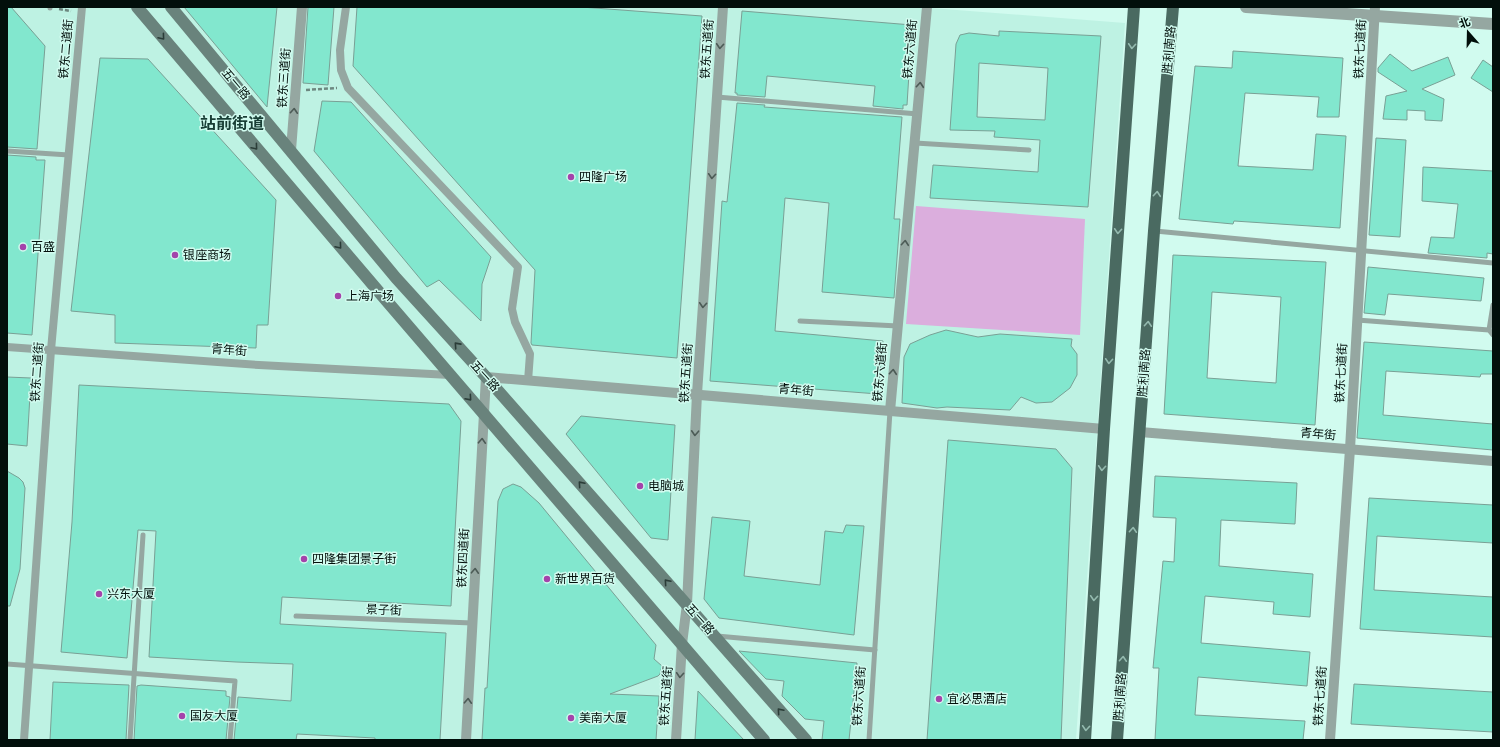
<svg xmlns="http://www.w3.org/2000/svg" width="1500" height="747" font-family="'Nunito Sans','Noto Sans SC',sans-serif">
<rect width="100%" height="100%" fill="#d1fbef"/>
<path fill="#bef2e3" d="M7,7H918L1125,23L1076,740H7Z"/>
<path fill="#dbaedd" d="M916,206L1085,219L1080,335L906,324Z"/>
<g fill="#82e7ce" stroke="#79a095" fill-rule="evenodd">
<path d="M7,7H11L45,46L37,149L7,147Z"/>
<path d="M184,7H277L267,107Z"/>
<path d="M308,7H334L328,85L303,83Z"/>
<path d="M357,7H581L702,16L677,358L532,345L531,343L535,270L353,66Z"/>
<path d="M742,11L912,25L907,105H903V109L873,106L875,86L767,76L765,97L737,95V93H735Z"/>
<path d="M999,31L1101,36L1088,207L930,198L933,165L1038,172L1040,140L994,137L995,131L950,130L956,44L960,35L969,33L999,36ZM979,63L1048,68L1045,120L977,117Z"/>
<path d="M1233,51L1343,58L1339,117H1317L1319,97L1245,93L1238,166L1313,170L1316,134L1346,136L1340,228L1234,221L1233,224L1179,219L1195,66L1232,68Z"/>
<path d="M1390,54L1412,71L1448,57L1455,75L1422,89L1444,99L1442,121L1425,120V111L1407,110V120L1383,119L1386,96L1407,91L1378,72V68Z"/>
<path d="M100,58L148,59L276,200L268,325H257L256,348L115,343V315L71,311Z"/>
<path d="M1483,60L1493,67V92L1471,78Z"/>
<path d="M322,101L351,102L491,257L482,284L481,321L439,280L427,287L314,151Z"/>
<path d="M737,103L765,105L764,107L902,117L894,219H900L894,298L822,292L829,203L785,198L775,331L883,341L878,394L710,381L722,201L727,202Z"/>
<path d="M1376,138L1406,140L1400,237L1369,235Z"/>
<path d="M7,155L36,157V160H45L32,335L7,333Z"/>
<path d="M1423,167L1493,171V254L1487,253V258L1428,253L1431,237L1454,238L1458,204L1422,201Z"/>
<path d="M1173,255L1326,262L1315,425L1164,414ZM1212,292L1281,297L1276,383L1207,378Z"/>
<path d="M1368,267L1484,278L1481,301L1388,294L1385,315L1364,313Z"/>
<path d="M946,330L978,337L1000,334L1072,339L1071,346L1077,354V375L1070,388L1052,402L1036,403L1021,397L1010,410L947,407L937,408L902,403L904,357L910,344L930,335Z"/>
<path d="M1364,342L1493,351V374H1481L1480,377L1386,371L1383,415L1493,424V450L1357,438Z"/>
<path d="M7,377L31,378L27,446L7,444Z"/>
<path d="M79,385L449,404L461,421L451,606L282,597L280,624L446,633L440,740H375V738L297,734L296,740H234L238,697L291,701L293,664L236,662L149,657L156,531L138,530L127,658L61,652L72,522Z"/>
<path d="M581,416L675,425L668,540L651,538L566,434Z"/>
<path d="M948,440L1056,449L1072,468L1061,740H927Z"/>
<path d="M7,471L19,478L23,482L25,488L20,569L10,606H7Z"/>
<path d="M1155,476L1297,483L1295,524L1221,520L1219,566L1313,574L1310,617L1273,614L1274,602L1205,596L1201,643L1310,652L1307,686L1198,677L1195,715L1305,721L1303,740H1155L1159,668H1153L1163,561L1174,562L1176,518L1153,517Z"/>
<path d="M513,484L521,487L539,503L656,645L654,659L662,666L660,674L658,676L610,694L659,696L656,740H482L485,688H487L498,501L503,489Z"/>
<path d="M1369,498L1493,505V543L1377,536L1374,590L1493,597V637L1360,629Z"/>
<path d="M712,517L750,521L744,576L820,585L825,531L843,533L846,525L864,526L854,635L719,618L704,599Z"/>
<path d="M739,651L857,663L849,740H822L824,721L805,719L782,696L784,681L766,679Z"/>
<path d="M53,682L129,685L126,740H50Z"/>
<path d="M1354,684L1493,692V732L1351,724Z"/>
<path d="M141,685L226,691V696L230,697L226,740H134L137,686Z"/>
<path d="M698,691L744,740H695Z"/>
</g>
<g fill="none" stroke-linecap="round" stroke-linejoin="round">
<g stroke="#6d8880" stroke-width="2.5" stroke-dasharray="4 2" stroke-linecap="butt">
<path d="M59,9L71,11"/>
<path d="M306,90L337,88"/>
</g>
<g stroke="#95a7a1" stroke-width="5">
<path d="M50,7V8"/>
<path d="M717,97L918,114"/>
<path d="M915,143L1029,150"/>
<path d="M7,151L69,155"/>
<path d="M1155,231L1493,263"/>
<path d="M1357,320L1489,330L1493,335"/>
<path d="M800,321L898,326"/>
<path d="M1489,330L1493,305"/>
<path d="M296,616L472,623"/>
<path d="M717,636L875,650"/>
<path d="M7,664L235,681L230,740"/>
<path d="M130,740L143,535"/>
<path d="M869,740L890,411"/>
</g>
<g stroke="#95a7a1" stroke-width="8">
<path d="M346,7L340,50L341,70L348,88L518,267L512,309L515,322L530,354L528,381"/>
<path d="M7,347L259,365L450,375"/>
<path d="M24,740L51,350L82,7"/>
</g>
<g stroke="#95a7a1" stroke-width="10">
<path d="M291,150L302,7"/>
<path d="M890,411L927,7"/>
<path d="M1140,432L1493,461"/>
<path d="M466,740L486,377L1104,429"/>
<path d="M676,740L682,644L687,604L697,394L723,7"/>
<path d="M1330,740L1350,449L1375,7"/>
</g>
<path stroke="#95a7a1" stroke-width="12" d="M1246,7L1493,24"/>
<g stroke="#69837c" stroke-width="12">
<path d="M137,7L379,292L764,740"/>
<path d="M171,7L396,278L486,377L806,740"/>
</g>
<g stroke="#4a6a61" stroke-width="12">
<path d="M1085,740L1104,429L1134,7"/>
<path d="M1117,740L1154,231L1173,7"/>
</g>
</g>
<defs><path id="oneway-chevron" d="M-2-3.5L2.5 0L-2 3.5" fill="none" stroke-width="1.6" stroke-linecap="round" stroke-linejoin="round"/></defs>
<g stroke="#2b3d38">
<use href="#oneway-chevron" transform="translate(162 37) rotate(50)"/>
<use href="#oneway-chevron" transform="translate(255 147) rotate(50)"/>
<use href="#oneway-chevron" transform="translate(339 246) rotate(50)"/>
<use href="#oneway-chevron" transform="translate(457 345) rotate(-132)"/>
<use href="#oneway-chevron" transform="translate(469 398) rotate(49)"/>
<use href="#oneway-chevron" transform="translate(581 484) rotate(-131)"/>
<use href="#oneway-chevron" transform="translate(667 582) rotate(-131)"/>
<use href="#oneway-chevron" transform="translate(780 711) rotate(-131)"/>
</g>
<g stroke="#4c5b56">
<use href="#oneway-chevron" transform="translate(720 46) rotate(94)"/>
<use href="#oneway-chevron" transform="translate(920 85) rotate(-85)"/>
<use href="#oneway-chevron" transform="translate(294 111) rotate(-86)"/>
<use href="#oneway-chevron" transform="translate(712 176) rotate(94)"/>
<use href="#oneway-chevron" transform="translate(905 243) rotate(-85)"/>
<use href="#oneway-chevron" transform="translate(703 305) rotate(94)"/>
<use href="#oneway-chevron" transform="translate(893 372) rotate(-85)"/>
<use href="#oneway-chevron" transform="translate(695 433) rotate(93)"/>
<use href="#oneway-chevron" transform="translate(482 441) rotate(-87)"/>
<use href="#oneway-chevron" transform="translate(475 571) rotate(-87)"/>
<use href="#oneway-chevron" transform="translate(680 675) rotate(94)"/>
<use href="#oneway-chevron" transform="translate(468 701) rotate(-87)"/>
</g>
<g stroke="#94baaf">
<use href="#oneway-chevron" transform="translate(1132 46) rotate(94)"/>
<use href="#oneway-chevron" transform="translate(1157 194) rotate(-85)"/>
<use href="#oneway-chevron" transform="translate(1118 231) rotate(94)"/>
<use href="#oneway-chevron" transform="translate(1148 324) rotate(-86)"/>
<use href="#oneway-chevron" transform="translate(1109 361) rotate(94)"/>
<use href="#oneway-chevron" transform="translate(1102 468) rotate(94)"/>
<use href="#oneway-chevron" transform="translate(1133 530) rotate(-86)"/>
<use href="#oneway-chevron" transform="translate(1094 598) rotate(94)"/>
<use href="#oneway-chevron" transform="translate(1123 659) rotate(-86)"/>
<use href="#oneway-chevron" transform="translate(1086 728) rotate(94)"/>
</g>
<g fill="#a443ab" stroke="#d1fbef" stroke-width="1.5">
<circle cx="571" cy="177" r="4"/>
<circle cx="23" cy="247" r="4"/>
<circle cx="175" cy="255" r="4"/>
<circle cx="338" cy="296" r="4"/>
<circle cx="640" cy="486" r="4"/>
<circle cx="304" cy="559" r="4"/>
<circle cx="547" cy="579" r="4"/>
<circle cx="99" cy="594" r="4"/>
<circle cx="939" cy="699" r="4"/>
<circle cx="182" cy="716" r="4"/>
<circle cx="571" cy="718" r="4"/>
</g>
<g text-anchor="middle" stroke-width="3" stroke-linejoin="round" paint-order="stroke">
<g font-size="12" fill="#020f0b" stroke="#d1fbef">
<text transform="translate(66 49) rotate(-85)" y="4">铁东二道街</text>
<text transform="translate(707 49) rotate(-86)" y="4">铁东五道街</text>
<text transform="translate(910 49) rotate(-85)" y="4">铁东六道街</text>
<text transform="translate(1360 49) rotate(-87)" y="4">铁东七道街</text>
<text transform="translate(1169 50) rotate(-85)" y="4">胜利南路</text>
<text transform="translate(284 78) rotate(-86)" y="4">铁东三道街</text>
<text transform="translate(236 84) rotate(50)" y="4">五一路</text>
<text transform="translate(229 350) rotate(4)" y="4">青年街</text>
<text transform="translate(37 372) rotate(-86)" y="4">铁东二道街</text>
<text transform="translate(880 372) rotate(-85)" y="4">铁东六道街</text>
<text transform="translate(686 373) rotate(-86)" y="4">铁东五道街</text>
<text transform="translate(1144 373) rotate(-86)" y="4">胜利南路</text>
<text transform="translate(1341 373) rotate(-87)" y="4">铁东七道街</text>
<text transform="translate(485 376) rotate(48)" y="4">五一路</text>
<text transform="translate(796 390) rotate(5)" y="4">青年街</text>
<text transform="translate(1318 434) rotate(5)" y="4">青年街</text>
<text transform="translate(463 558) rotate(-87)" y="4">铁东四道街</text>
<text transform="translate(384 610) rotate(2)" y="4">景子街</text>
<text transform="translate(700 619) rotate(48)" y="4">五一路</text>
<text transform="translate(666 696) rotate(-86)" y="4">铁东五道街</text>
<text transform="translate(859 696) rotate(-86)" y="4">铁东六道街</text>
<text transform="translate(1320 696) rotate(-86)" y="4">铁东七道街</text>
<text transform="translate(1120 697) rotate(-86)" y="4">胜利南路</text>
</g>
<g font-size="12" fill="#020f0b" stroke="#d1fbef" text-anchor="start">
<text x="579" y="181">四隆广场</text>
<text x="31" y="251">百盛</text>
<text x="183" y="259">银座商场</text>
<text x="346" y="300">上海广场</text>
<text x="648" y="490">电脑城</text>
<text x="312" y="563">四隆集团景子街</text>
<text x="555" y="583">新世界百货</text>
<text x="107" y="598">兴东大厦</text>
<text x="947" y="703">宜必思酒店</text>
<text x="190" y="720">国友大厦</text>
<text x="579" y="722">美南大厦</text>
</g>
<g font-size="16" font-weight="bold" fill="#183e35" stroke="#d1fbef">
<text x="232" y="129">站前街道</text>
</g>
</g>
<rect width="1500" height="747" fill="none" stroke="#020f0b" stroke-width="16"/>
<g transform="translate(1468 32) rotate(340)" stroke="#d1fbef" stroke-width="3" paint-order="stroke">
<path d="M0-3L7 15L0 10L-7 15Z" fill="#020f0b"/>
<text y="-6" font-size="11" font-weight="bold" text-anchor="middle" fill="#020f0b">北</text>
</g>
</svg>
